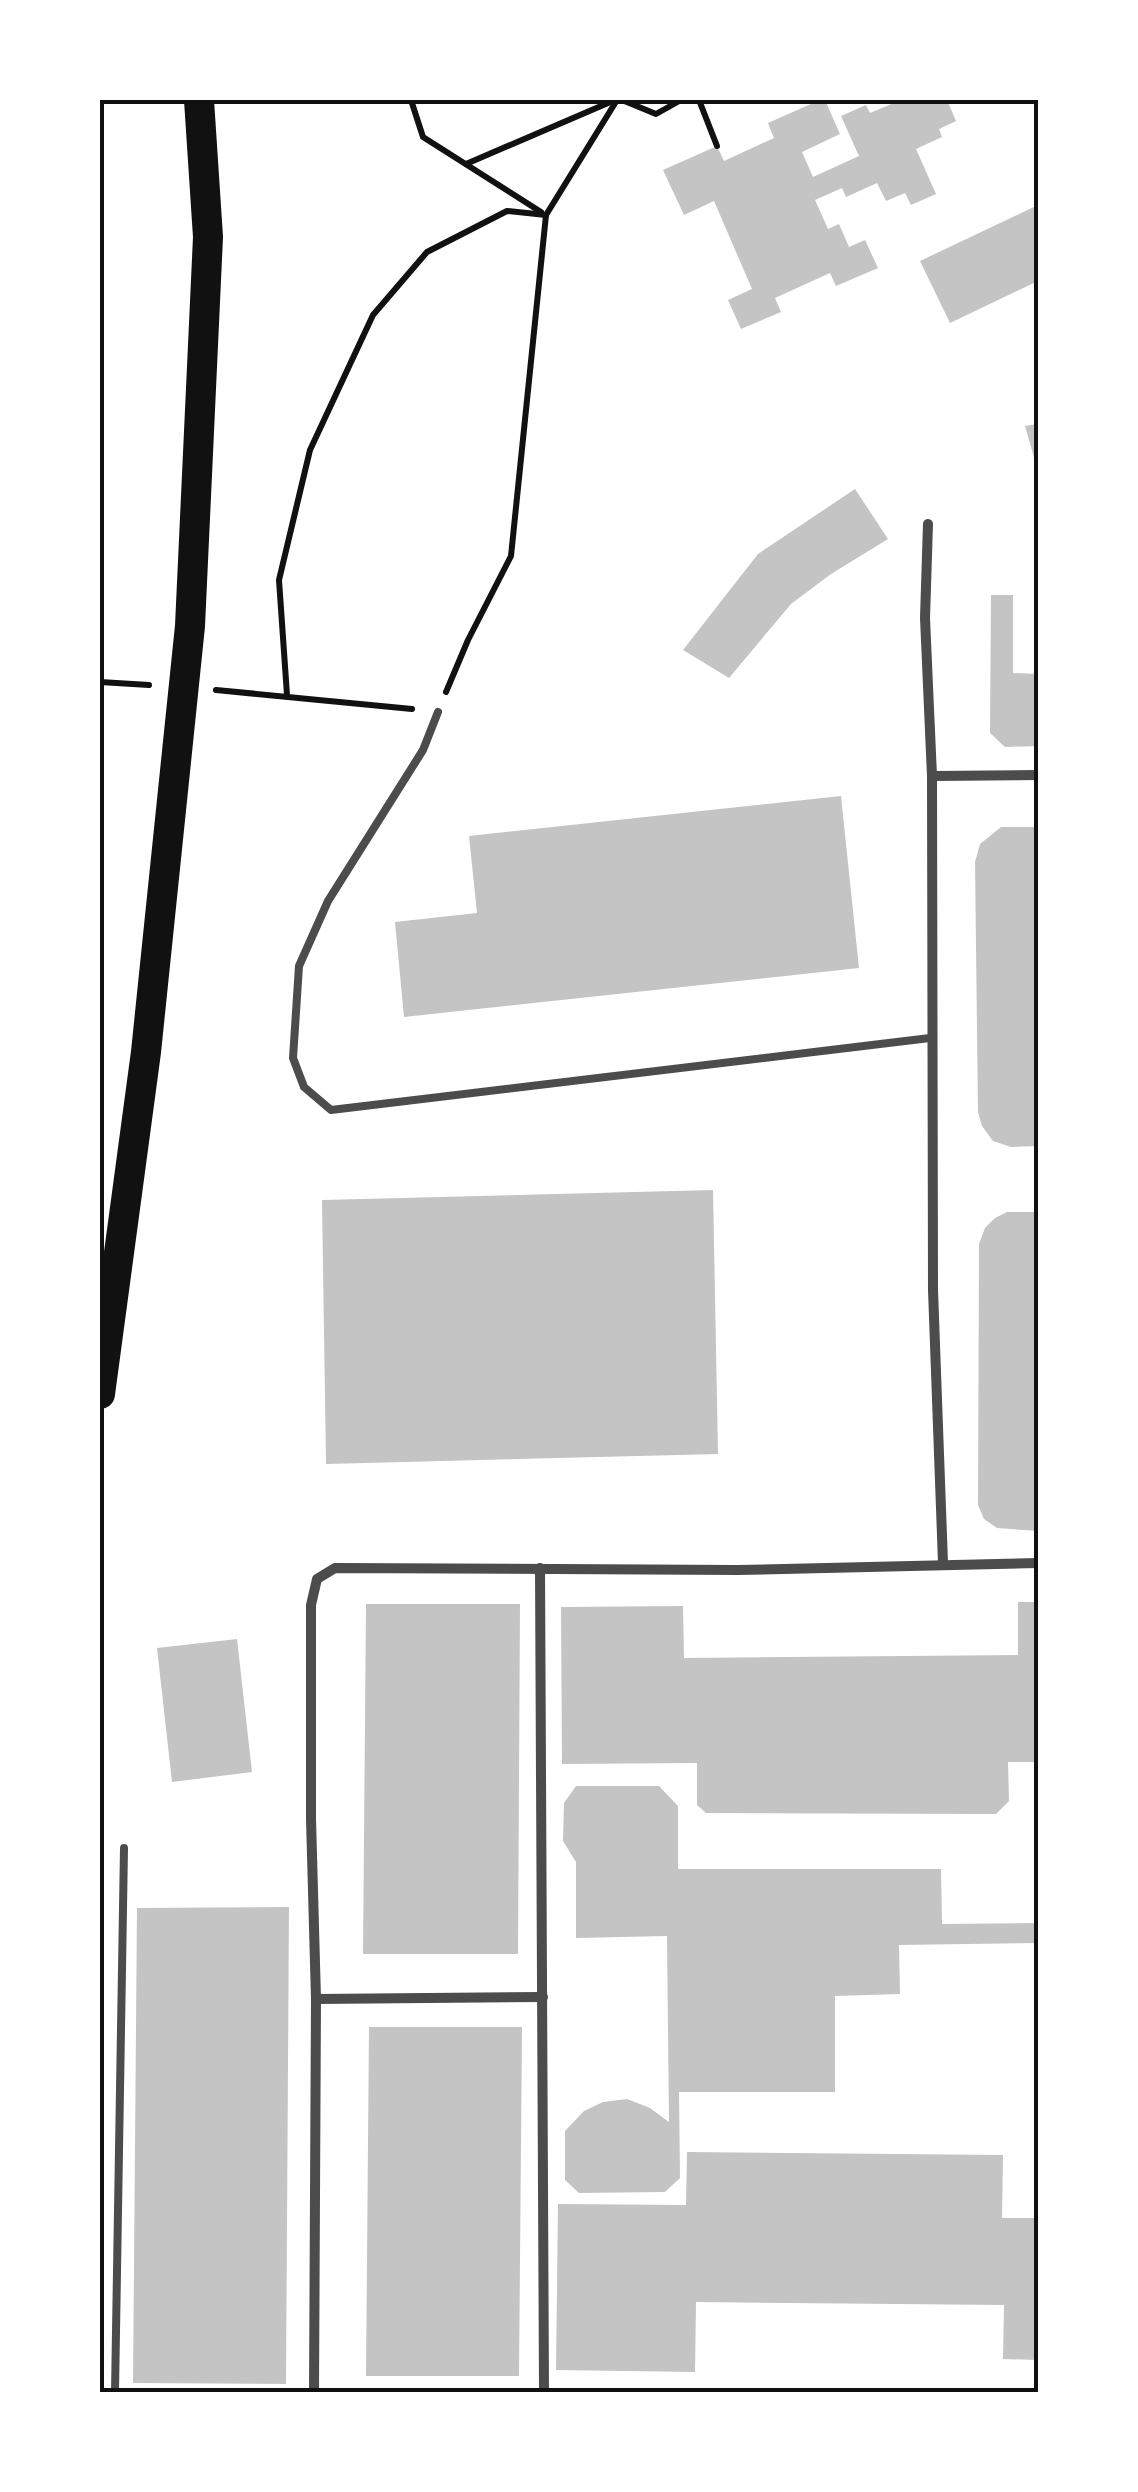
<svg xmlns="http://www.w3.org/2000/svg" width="1138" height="2492" font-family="'Nunito Sans',sans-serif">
<rect width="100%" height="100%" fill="#fff"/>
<g fill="#c4c4c4">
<path d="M820,100H825L840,134L802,152L813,177L859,156L841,116L866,105L870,113L901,100H947L956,121L939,129L942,137L916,149L936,194L911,205L905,193L886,201L877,183L846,197L842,188L815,200L828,229L839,224L849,247L865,240L878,268L836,286L830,273L775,298L781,312L741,329L728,300L752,289L714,201L684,215L663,170L717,146L724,161L774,138L768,123Z"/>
<path d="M1036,206L1038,281L950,323L920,261Z"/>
<path d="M1038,424V468H1037L1025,426Z"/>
<path d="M855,489L888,539L831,574L791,604L729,678L683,650L758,554Z"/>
<path d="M991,595H1013V673L1038,674V746L1005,747L990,733Z"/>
<path d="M841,796L859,968L404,1017L395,922L477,913L469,836Z"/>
<path d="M1001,827H1038V1146L1011,1147L993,1141L982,1126L978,1112L975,862L980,844Z"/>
<path d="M713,1190L718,1454L326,1464L322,1200Z"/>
<path d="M1007,1212H1038V1531L997,1528L984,1519L978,1505L979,1244L985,1228L995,1218Z"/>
<path d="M1018,1602H1038V1762H1008L1009,1801L996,1814L706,1813L697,1805V1763L562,1764L561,1607L683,1606L684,1658L1018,1655Z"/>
<path d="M366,1604H520L518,1954H363Z"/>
<path d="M237,1639L252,1772L172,1782L157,1648Z"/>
<path d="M576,1786H659L678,1806V1869H941L942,1924L1038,1923V1943L899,1945L900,1994L835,1996V2092H679L680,2178L665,2192L579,2193L565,2180V2131L584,2111L603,2102L627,2099L650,2108L669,2122L667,1936L576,1938V1862L563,1841L564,1803Z"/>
<path d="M289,1907L286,2384L133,2383L137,1908Z"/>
<path d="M369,2027H522L519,2376H366Z"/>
<path d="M687,2152L1003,2155L1002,2218H1038V2360L1003,2359L1004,2305L696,2302L695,2372L556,2370L558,2204L686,2205Z"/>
</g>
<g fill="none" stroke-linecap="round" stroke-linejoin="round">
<g stroke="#111" stroke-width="6">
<path d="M411,100L423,137L541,212"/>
<path d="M622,100L656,114L681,100"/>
<path d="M699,100L717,146"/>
<path d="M466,164L615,100"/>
<path d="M100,682L149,685"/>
<path d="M216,690L412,709"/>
<path d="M446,692L468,640L511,556L546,215L617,100"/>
<path d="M287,695L279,580L310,450L373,315L427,252L507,211L546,215"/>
</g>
<g stroke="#4c4c4c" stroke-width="8">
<path d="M438,712L423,750L328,901L299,966L293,1058L304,1087L331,1110L930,1038"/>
<path d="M115,2392L124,1848"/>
</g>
<g stroke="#4c4c4c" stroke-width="10">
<path d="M928,524L925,618L932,776L933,1290L943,1563"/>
<path d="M932,776L1038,775"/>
<path d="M540,1568L544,2392"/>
<path d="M316,1999L543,1997"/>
<path d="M314,2392L316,1999L311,1819V1605L317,1579L335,1568L738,1570L1038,1563"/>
</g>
<path stroke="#111" stroke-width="30" d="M100,1394L146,1052L190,626L208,237L199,100"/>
</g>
<rect width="1138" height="2492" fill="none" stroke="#ffffff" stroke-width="205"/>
<rect x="102" y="102" width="934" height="2288" fill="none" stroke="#111" stroke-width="4"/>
</svg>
